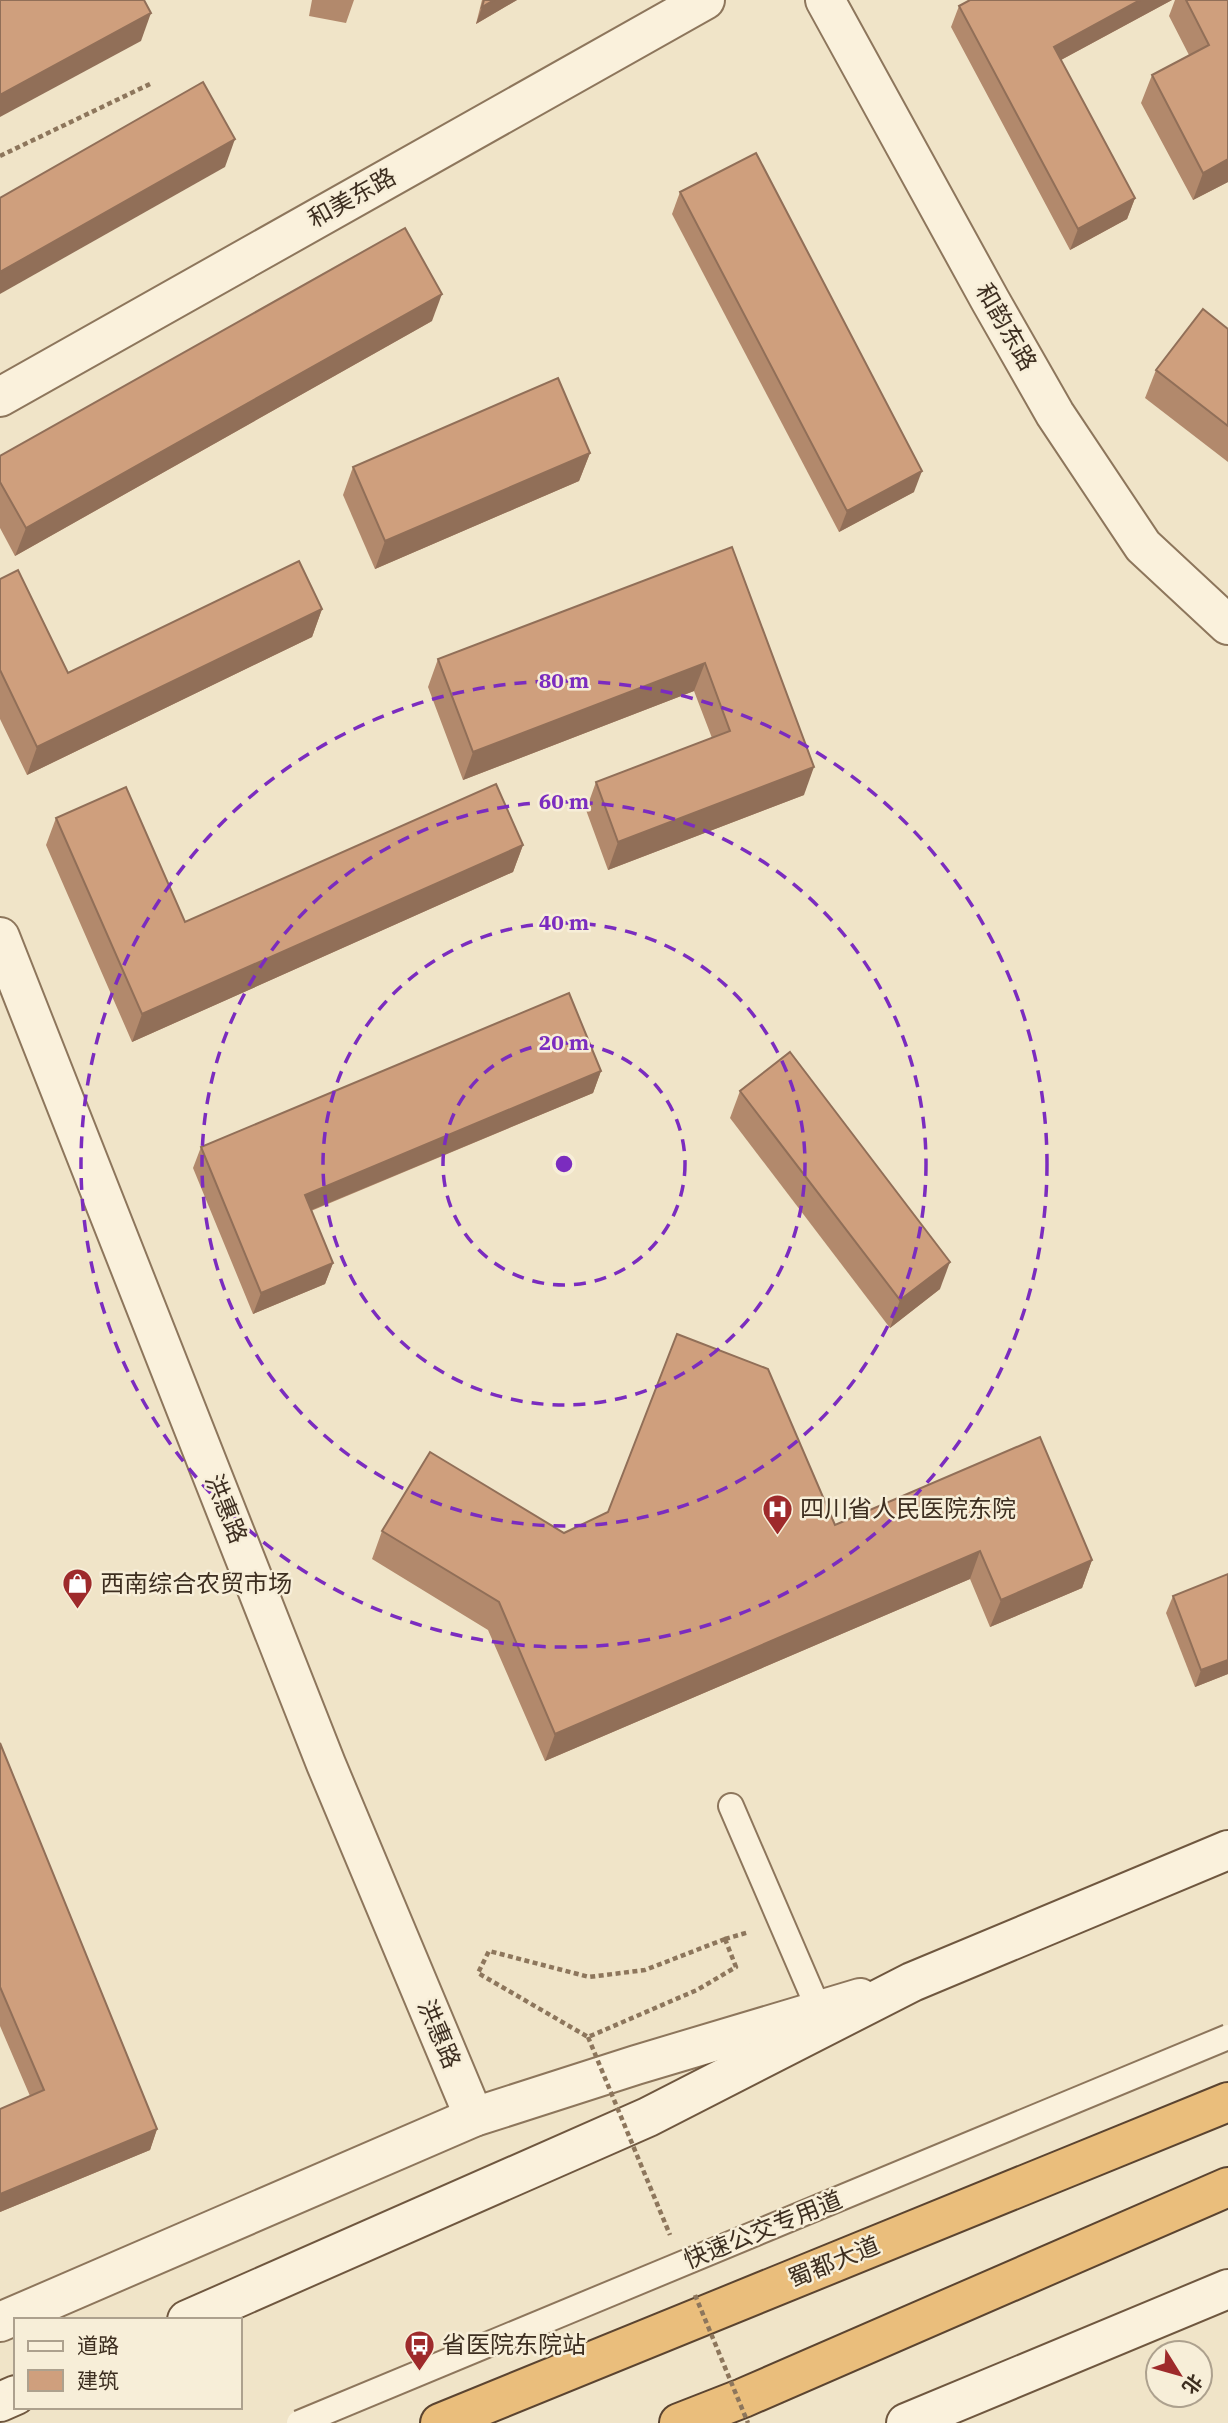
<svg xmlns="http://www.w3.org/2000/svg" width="1228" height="2423" font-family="'IBM Plex Serif','Noto Sans SC',serif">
<rect width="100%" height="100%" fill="#f0e4c8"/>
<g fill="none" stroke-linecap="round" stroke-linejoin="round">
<defs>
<path id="service" d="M731,1806L819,2010"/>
<g id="minor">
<path d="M825,0L990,300L1055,414L1143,546L1228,625"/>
<path d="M0,397L705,0"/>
<path d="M0,937L326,1764L474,2117"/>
</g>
<path id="tertiary" d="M0,2322L474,2117L636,2065L860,1998"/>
<g id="secondary">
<path d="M187,2320L648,2117L912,1982L1228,1850"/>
<path d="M0,2402L16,2395"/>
<path d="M906,2423L1228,2289"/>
</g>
<g id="trunk">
<path d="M440,2423L1228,2102"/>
<path d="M679,2423L743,2398L1228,2187"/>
</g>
</defs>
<use href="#service" stroke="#8d765c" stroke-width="28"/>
<use href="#minor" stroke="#8d765c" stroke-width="42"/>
<use href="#tertiary" stroke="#8d765c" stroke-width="42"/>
<use href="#secondary" stroke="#6f573f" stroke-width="42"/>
<use href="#trunk" stroke="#5b4430" stroke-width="42"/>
<g stroke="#8d765c" stroke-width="4.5" stroke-dasharray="5 3.5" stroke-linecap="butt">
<path d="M0,156L150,84"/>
<path d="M725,1939L736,1967L697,1990L588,2037L478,1973L489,1951L589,1977L645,1970Z"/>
<path d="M725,1939L749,1932"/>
</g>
<use href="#service" stroke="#faf1dc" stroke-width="24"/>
<use href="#minor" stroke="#faf1dc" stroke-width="38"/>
<use href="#tertiary" stroke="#faf1dc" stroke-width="38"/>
<use href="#secondary" stroke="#faf1dc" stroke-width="38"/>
<use href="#trunk" stroke="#eabe7c" stroke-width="38"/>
<defs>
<path id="service-bridge" d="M299,2423L1228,2037"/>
</defs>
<use href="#service-bridge" stroke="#8d765c" stroke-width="28" stroke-linecap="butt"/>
<g stroke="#8d765c" stroke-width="4.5" stroke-dasharray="5 3.5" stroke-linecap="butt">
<path d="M588,2037L670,2235"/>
<path d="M695,2295L748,2423"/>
</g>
<use href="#service-bridge" stroke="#faf1dc" stroke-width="24"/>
</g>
<g fill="#b2896c">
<path d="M312,0H354L346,23L309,16Z"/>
<path d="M482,0H517L476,24Z"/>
<path d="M970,0H1172L1061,60L1135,198L1127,219L1070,250L951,27L959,6Z"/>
<path d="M1175,0H1228V182L1193,200L1141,103L1152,75L1189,55L1169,16Z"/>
<path d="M680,192L914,492L839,532L672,214Z"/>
<path d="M432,321L15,556L0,528V456Z"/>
<path d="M1228,329V462L1145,398L1156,370Z"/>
<path d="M590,453L579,481L375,569L343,495L353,467Z"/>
<path d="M732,547L804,795L608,870L586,810L596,782L712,738L694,691L463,780L428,687L438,659Z"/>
<path d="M0,579L68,673L322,609L312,637L27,775L0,719Z"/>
<path d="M56,818L185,922L523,845L513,872L132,1042L46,845Z"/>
<path d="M601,1071L593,1093L311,1211L333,1263L325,1284L253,1314L193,1168L201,1147Z"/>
<path d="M740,1091L940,1289L890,1328L730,1118Z"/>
<path d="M835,1525L1092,1560L1082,1588L990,1627L970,1579L545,1761L488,1630L372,1559L382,1531L564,1533Z"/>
<path d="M1173,1596L1228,1674L1195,1687L1166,1613Z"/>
<path d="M0,1743L157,2129L150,2150L0,2212V2109L30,2096L0,2026Z"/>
</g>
<g fill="#916f58">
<path d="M494,0H517L476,24L482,7Z"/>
<path d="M1140,0H1172L1046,68L1054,47Z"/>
<path d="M151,13L141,41L0,117V95Z"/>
<path d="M235,139L225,167L0,294V272Z"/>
<path d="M1228,159V182L1193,200L1203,173Z"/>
<path d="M1135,198L1127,219L1070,250L1078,229Z"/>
<path d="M442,294L432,321L15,556L26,528Z"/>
<path d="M590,453L579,481L375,569L385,541Z"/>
<path d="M922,471L914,492L839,532L847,511Z"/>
<path d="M322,609L312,637L27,775L37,747Z"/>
<path d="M705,663L694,691L463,780L473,752Z"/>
<path d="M814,767L804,795L608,870L618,842Z"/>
<path d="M523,845L513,872L132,1042L142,1014Z"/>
<path d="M601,1071L593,1093L297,1216L305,1195Z"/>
<path d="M950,1262L940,1289L890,1328L900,1300Z"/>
<path d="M333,1263L325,1284L253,1314L261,1293Z"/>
<path d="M980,1551L970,1579L545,1761L555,1734Z"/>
<path d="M1092,1560L1082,1588L990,1627L1001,1600Z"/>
<path d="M1228,1660V1674L1195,1687L1201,1670Z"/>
<path d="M157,2129L150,2150L0,2212V2194Z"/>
</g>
<g fill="#cf9f7d" stroke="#916f58" stroke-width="2">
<path d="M0,0H144L151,13L0,95Z"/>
<path d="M484,0H494L482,7Z"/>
<path d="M970,0H1140L1054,47L1135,198L1078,229L959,6Z"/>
<path d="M1186,0H1228V159L1203,173L1152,75L1209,45Z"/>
<path d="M203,82L235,139L0,272V198Z"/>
<path d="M756,153L922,471L847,511L680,192Z"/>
<path d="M405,228L442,294L26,528L0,482V456Z"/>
<path d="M1203,309L1228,329V426L1156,370Z"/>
<path d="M558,378L590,453L385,541L353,467Z"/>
<path d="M732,547L814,767L618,842L596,782L730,731L705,663L473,752L438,659Z"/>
<path d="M299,561L322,609L37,747L0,670V579L18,570L68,673Z"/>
<path d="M496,784L523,845L142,1014L56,818L126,787L185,922Z"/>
<path d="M569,993L601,1071L305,1195L333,1263L261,1293L201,1147Z"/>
<path d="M790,1052L950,1262L900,1300L740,1091Z"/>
<path d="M677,1334L768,1369L835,1525L1040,1437L1092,1560L1001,1600L980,1551L555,1734L499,1602L382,1531L430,1452L564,1533L608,1512Z"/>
<path d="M1228,1574V1660L1201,1670L1173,1596Z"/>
<path d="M0,1743L157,2129L0,2194V2109L44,2090L0,1987Z"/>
</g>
<g fill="none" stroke="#7b2cbf" stroke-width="3.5" stroke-dasharray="12 9">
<circle cx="564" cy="1164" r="121"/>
<circle cx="564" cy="1164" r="241"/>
<circle cx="564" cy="1164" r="362"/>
<circle cx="564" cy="1164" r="483"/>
</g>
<defs>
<symbol id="hospital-pin" viewBox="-11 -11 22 30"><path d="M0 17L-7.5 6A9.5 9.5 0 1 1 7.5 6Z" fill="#9e2a2b" stroke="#f7eed8"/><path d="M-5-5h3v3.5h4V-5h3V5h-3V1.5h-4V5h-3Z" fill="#fff"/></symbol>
<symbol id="shop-pin" viewBox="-11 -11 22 30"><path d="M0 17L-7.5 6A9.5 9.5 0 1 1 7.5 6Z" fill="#9e2a2b" stroke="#f7eed8"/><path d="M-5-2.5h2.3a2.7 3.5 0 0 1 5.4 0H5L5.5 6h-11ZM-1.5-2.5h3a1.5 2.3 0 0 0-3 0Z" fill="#fff"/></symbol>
<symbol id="bus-pin" viewBox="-11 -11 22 30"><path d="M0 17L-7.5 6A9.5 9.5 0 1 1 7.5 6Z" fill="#9e2a2b" stroke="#f7eed8"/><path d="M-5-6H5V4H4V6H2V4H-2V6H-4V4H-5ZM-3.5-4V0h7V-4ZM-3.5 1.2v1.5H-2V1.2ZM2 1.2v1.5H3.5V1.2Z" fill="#fff"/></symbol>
</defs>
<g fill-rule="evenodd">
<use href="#hospital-pin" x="760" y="1492" width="35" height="47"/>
<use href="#shop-pin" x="60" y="1566" width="35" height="47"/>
<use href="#bus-pin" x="402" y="2328" width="35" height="47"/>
</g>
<g text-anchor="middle" stroke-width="5" stroke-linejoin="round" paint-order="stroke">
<g font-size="24" fill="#3d2e20" stroke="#f7eed8">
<text transform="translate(352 198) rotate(-29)" y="8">和美东路</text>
<text transform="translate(1006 327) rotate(60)" y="8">和韵东路</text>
<text transform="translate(226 1509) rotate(68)" y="8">洪惠路</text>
<text transform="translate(439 2034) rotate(67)" y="8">洪惠路</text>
<text transform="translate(763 2230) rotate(-22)" y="8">快速公交专用道</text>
<text transform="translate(834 2262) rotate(-22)" y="8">蜀都大道</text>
</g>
<g font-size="24" fill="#3d2e20" stroke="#f7eed8" text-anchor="start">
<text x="800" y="1517">四川省人民医院东院</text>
<text x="100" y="1592">西南综合农贸市场</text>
<text x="442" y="2353">省医院东院站</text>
</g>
</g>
<circle cx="564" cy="1164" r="10" fill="#7b2cbf" stroke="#f7eed8" stroke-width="3.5"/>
<g font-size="21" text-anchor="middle" font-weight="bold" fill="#7b2cbf" stroke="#f7eed8" stroke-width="5" stroke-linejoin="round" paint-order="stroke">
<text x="564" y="688">80 m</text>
<text x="564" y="809">60 m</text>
<text x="564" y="930">40 m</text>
<text x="564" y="1050">20 m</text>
</g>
<rect x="14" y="2318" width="228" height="91" fill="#f7eed8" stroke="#ada18e" stroke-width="2"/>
<rect x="28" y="2341" width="35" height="10" fill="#faf1dc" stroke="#ada18e" stroke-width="2"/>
<text x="77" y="2353" font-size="21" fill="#3d2e20">道路</text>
<rect x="28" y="2370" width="35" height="21" fill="#cf9f7d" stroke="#ada18e" stroke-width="2"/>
<text x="77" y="2388" font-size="21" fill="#3d2e20">建筑</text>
<g transform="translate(1179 2374) rotate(127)"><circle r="33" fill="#f7eed8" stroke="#ada18e" stroke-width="2"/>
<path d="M0-5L12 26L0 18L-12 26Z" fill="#9e2a2b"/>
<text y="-10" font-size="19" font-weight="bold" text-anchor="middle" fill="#3d2e20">北</text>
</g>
</svg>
